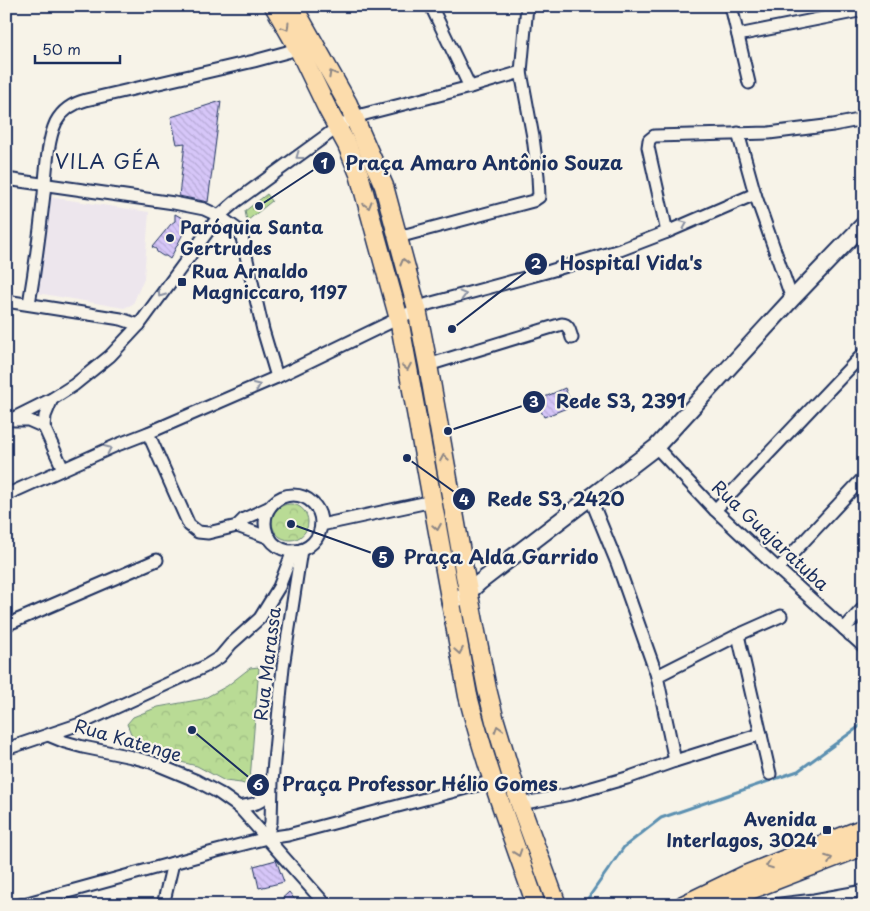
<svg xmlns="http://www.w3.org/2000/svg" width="870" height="911" font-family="'Playpen Sans',sans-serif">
<defs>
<pattern id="park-crowns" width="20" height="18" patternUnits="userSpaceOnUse" patternTransform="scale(1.25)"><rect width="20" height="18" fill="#b9db95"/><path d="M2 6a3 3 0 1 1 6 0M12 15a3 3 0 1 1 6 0" fill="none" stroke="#9ebc83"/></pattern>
<pattern id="building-back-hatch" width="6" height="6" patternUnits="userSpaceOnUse" patternTransform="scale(1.25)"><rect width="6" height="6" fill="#d6c6f8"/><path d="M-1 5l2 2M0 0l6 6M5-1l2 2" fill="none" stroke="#b7aad7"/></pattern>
</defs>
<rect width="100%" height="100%" fill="#f7f3e8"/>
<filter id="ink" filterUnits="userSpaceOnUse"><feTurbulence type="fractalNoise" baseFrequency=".02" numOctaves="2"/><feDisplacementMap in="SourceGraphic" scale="10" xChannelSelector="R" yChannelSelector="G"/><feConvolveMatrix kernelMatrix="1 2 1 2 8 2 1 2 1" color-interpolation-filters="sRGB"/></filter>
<g filter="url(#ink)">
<path fill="#ede6ed" d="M49,197L149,212L144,278L133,304L124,308L37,293Z"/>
<g fill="url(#park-crowns)" stroke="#6a857a">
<path d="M267,194L272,201L247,221L245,211Z"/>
<circle cx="290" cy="522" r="18"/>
<path d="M259,667L250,780L249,783L244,784L241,783L225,781L197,766L181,762L132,736L127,724L133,717L158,707L203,699L227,686L250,668Z"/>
</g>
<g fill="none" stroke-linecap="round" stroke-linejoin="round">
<path stroke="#5c90b1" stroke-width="3" d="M584,904L624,847L661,818L798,771L864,723"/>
</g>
<g fill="url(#building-back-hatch)" stroke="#1b2f5e">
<path d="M221,101L208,202L179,196L185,143L177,144L171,117Z"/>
<path d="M175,214L191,223L185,230L170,259L166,256H163L157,252L156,249L152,247L171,224L175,221Z"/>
<path d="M565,388L572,406L544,417L536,401Z"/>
<path d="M276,860L284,882L259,888L254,866Z"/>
<path d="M289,892L299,905H275Z"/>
</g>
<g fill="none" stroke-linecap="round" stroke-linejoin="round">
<defs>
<g id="street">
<path d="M431,6L470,87"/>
<path d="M731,6L749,83"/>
<path d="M738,35L864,10"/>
<path d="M738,133L755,194L792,299"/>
<path d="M6,179L174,203L204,209L219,216L237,229L242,238L263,330L277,377"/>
<path d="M667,232L648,147L649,140L654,136L769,133L833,125L864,119"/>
<path d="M398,237L533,201L539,197L538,176L533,137L521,72L527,6"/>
<path d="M6,301L121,319L139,325"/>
<path d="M29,304C35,268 40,231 44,194C46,173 47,141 56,122C63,109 74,103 86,100L254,61L287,52L298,48"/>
<path d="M428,365L562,324C569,324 570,332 572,338"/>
<path d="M52,399L45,416L44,427L63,469"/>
<path d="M14,420H28L44,427"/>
<path d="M6,421L10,420L52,399L74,385L110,356L139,325L219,216L235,202L338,127L355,117L365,114L470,87L521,72"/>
<path d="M148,433L189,525L198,532L208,533L237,526L244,519L270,507"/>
<path d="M656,447L715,510L778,569L864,647"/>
<path d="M6,495L117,445L148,433L277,377L428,304L550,271L620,250L667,232L755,194"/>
<circle cx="293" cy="523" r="28"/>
<path d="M590,497L617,563L657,676L675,761"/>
<path d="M715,510L864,353"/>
<path d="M321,525L433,501"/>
<path d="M237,526L270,538"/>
<path d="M778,569L864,477"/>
<path d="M6,625L157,560"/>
<path d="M844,629L864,607"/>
<path d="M738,635L770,774"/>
<path d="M850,635L864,629"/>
<path d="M657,676L738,635L781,616"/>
<path d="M48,735L65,742L83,747L132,757L151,762L197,781L219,793L239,807L326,905"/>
<path d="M6,749L80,724L204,667L220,657L231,644L260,618L279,587L293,551"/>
<path d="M520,804L571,794L627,778L675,761L761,734"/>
<path d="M238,807C256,804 263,804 270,787"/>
<path d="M267,838L271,822L272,782L283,667L301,550"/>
<path d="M20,905L213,852L267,838L288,835L493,781"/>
<path d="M163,905L173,863"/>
<path d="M772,905L814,900L864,891"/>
</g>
<path id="secondary" d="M450,603L468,593L480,582L656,447L792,299L864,224"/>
<g id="primary">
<path d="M274,6L298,48L328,110L347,145L359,174L399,319L468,696C486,767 512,836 536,905"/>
<path d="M293,6L348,104L384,186L417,309L428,365L465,575L487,689L495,721L520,804L557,905"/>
<path d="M683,905L745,875L864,828"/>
<path d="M719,905L750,890L864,846"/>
</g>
</defs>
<use href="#street" stroke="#1b2f5e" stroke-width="15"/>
<use href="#secondary" stroke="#1b2f5e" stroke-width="19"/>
<use href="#primary" stroke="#1b2f5e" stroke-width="21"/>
<use href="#street" stroke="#f7f3e8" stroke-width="11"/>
<use href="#secondary" stroke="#f7f3e8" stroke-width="15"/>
<use href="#primary" stroke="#fcdcac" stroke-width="18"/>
</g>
<defs><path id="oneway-chevron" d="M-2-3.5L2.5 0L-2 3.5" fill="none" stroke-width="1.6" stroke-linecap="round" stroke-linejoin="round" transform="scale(1.25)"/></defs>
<g stroke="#8c8685">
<use href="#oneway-chevron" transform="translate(286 27) rotate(59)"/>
<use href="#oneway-chevron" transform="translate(332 74) rotate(-119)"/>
<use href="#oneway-chevron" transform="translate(368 205) rotate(74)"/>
<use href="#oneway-chevron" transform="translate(404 262) rotate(-104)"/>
<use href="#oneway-chevron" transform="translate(407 367) rotate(79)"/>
<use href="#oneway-chevron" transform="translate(444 458) rotate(-100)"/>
<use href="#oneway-chevron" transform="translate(437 527) rotate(80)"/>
<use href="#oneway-chevron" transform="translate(459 651) rotate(80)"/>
<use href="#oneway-chevron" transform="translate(498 729) rotate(-107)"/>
<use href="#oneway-chevron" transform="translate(518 853) rotate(71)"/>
<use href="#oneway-chevron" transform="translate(829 859) rotate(-21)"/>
<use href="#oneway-chevron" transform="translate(769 865) rotate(159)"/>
</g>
<g stroke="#8991a3">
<use href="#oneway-chevron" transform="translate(299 156) rotate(144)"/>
<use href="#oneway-chevron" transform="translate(684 224) rotate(-23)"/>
<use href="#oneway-chevron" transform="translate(161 294) rotate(126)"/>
<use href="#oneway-chevron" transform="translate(463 295) rotate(-15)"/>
<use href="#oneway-chevron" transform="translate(257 386) rotate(-23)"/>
<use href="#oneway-chevron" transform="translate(108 449) rotate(-25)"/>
</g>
</g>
<g fill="#1b2f5e" stroke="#f7f3e8" stroke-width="2">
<circle cx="170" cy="238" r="5"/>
<rect x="177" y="277" width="10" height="10" rx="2.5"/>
<rect x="822" y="825" width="10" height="10" rx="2.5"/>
</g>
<g text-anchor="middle" stroke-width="4.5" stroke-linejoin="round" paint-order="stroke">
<g font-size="18" font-weight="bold" fill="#1b2f5e" stroke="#f7f3e8" text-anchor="start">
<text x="180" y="234">Paróquia Santa<tspan x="180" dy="21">Gertrudes</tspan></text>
<text x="192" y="278">Rua Arnaldo<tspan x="192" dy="21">Magniccaro, 1197</tspan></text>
<text x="817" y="826" text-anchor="end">Avenida<tspan x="817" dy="21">Interlagos, 3024</tspan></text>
</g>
<g font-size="18" fill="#1b2f5e" stroke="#f7f3e8">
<text transform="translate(770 536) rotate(43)" y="6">Rua Guajaratuba</text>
<text transform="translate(268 664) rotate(-83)" y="6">Rua Marassa</text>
<text transform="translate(128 741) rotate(16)" y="6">Rua Katenge</text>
</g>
<g font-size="20" letter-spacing="1" fill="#1b2f5e" stroke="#f7f3e8">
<text x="108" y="169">VILA GÉA</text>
</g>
</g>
<path fill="none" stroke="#1b2f5e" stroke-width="2" d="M259 206L324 163M452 329L536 264M448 431L534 402M407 458L464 499M291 524L383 557M192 730L258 785"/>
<g fill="#1b2f5e" stroke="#f7f3e8" stroke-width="2">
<circle cx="259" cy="206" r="5"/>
<circle cx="452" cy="329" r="5"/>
<circle cx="448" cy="431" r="5"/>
<circle cx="407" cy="458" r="5"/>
<circle cx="291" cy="524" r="5"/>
<circle cx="192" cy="730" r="5"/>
<circle cx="324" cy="163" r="12"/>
<circle cx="536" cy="264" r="12"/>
<circle cx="534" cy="402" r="12"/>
<circle cx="464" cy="499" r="12"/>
<circle cx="383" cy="557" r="12"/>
<circle cx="258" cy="785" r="12"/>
</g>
<g font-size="15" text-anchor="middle" font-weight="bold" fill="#fff">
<text x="324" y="169">1</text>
<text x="536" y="269">2</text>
<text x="534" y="407">3</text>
<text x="464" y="505">4</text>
<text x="383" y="563">5</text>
<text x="258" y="790">6</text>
</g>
<g font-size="19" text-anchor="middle" font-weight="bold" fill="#1b2f5e" stroke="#f7f3e8" stroke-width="4.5" stroke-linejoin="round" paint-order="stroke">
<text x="484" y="170">Praça Amaro Antônio Souza</text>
<text x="631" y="270">Hospital Vida's</text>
<text x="621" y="408">Rede S3, 2391</text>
<text x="556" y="506">Rede S3, 2420</text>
<text x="501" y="564">Praça Alda Garrido</text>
<text x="420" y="791">Praça Professor Hélio Gomes</text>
</g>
<rect width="870" height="911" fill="none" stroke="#f7f3e8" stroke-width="25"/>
<rect x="12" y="12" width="845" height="886" fill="none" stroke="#1b2f5e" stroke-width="2" filter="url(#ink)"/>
<path d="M35 55v8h85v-8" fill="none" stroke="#1b2f5e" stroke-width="2.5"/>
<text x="42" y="55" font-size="15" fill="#1b2f5e" stroke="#f7f3e8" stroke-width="4" paint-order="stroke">50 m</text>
</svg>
